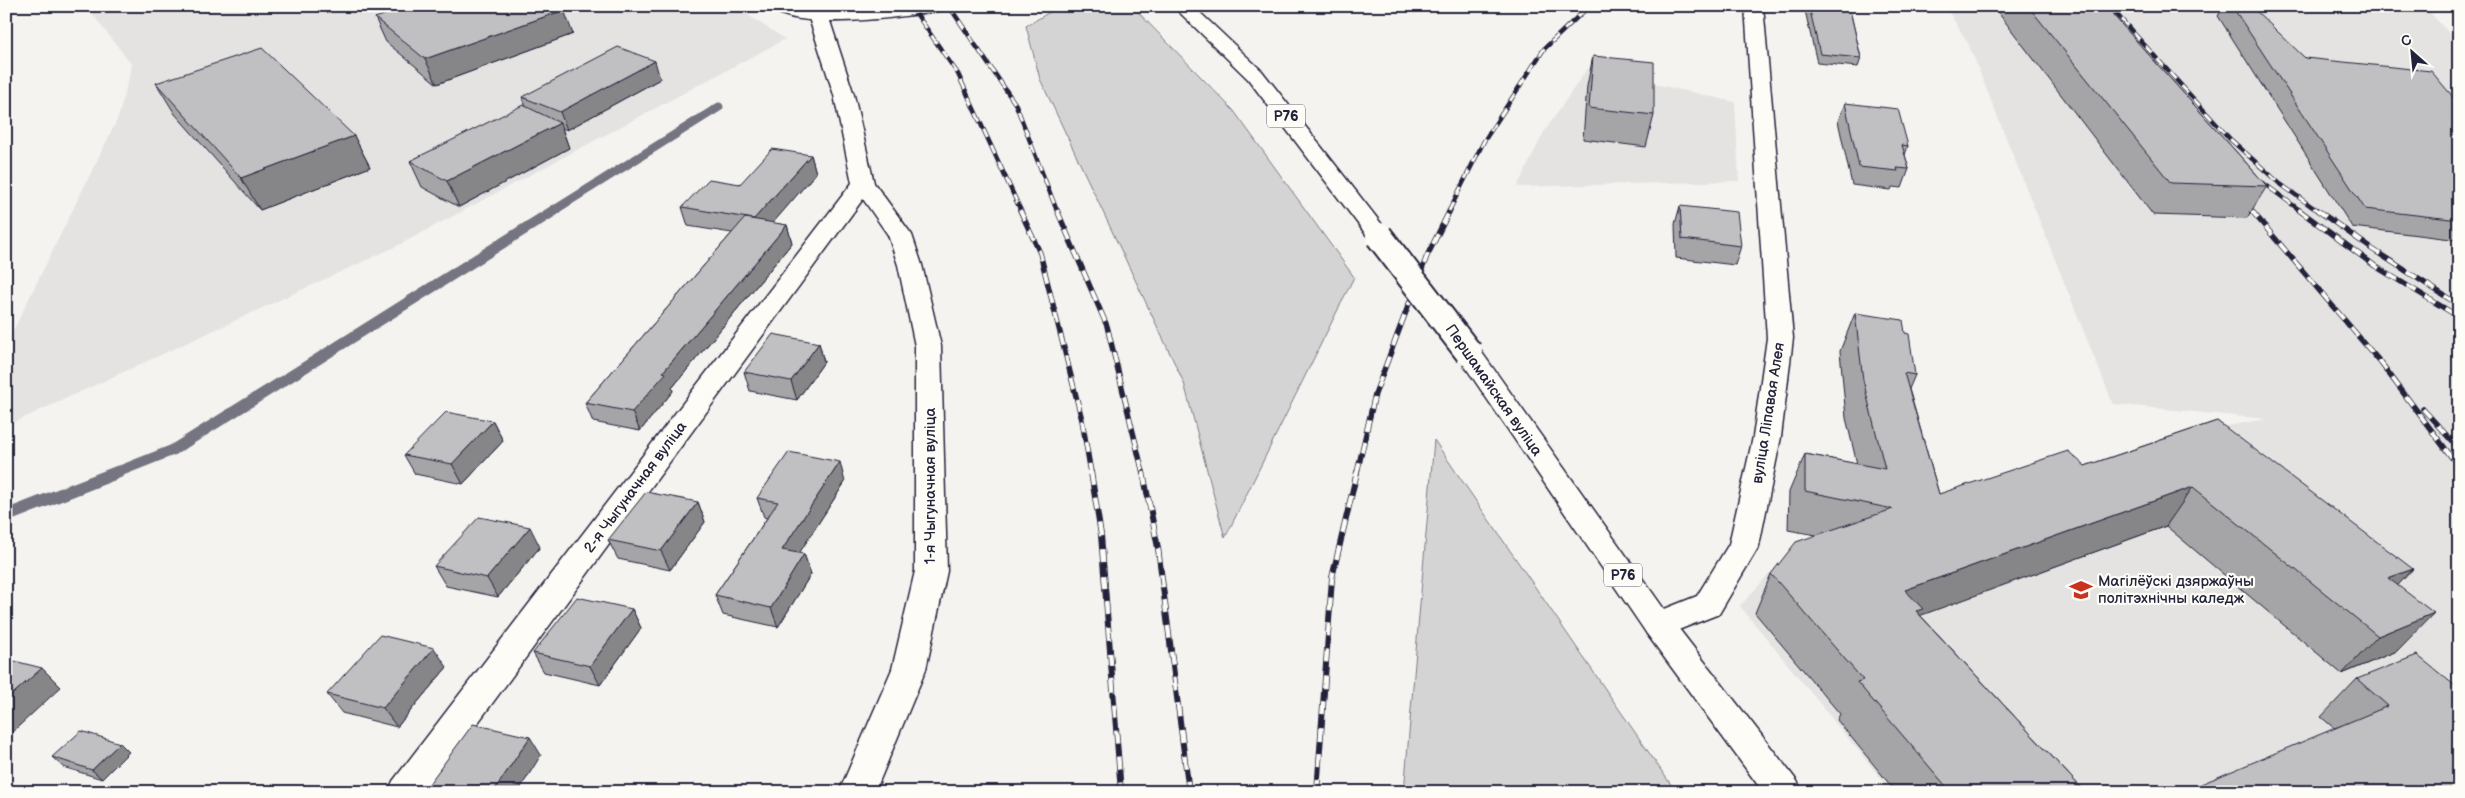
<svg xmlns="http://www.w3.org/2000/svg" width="2465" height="798" font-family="'Balsamiq Sans',sans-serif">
<rect width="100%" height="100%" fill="#f4f3ef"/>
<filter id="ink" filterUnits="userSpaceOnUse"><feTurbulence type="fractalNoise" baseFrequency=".02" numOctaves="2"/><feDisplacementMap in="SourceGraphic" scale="10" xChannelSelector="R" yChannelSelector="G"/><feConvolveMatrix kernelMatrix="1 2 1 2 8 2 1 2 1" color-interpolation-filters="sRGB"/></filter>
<g filter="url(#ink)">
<g fill="#e4e3e2">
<path d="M86,6H734L785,39L397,246L6,426V337L12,333L118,118L132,65Z"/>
<path d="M1945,6H2424L2459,44V792H1892L1740,606L1769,574L2171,436L2266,419L2113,404L1968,43Z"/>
<path d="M1587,69L1735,102L1739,181L1517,187L1544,132Z"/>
</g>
<g fill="#d5d4d5" stroke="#7c7b88">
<path d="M1060,6H1132L1234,111L1354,277L1225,538L1184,383L1040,79L1026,26Z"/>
<path d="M1434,440L1676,792H1404Z"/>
</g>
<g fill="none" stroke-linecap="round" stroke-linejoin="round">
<path stroke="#757582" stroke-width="9" d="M553,211L719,107"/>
<path stroke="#757582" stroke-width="11" d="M115,473L173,450L555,210"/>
<path stroke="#757582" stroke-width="13" d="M6,516L118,472"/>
<defs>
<g id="street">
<path d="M1745,6H1763L1793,338L1781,437L1759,546L1719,614L1658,638L1647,634L1642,625L1647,616L1697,596L1729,544L1753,437L1767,338Z"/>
<path d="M818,9L825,11L828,15L854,95L874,183L912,235L922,265L941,346L947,571L926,669L875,792H839L892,669L915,571V346L898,265L888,235L863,199L427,792H388L393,781L852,183L834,95L808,15L811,11Z"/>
</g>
<path id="secondary" d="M770,6H799L835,10L893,6H943L941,10C911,17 788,33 770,6Z"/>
<g id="primary">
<path d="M1173,6H1193L1262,71L1387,231L1391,236L1387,241L1379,243L1371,241L1248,79Z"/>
<path d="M1469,344L1478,347L1669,616L1797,781L1802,792H1763L1647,634L1460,359L1456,353L1460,347Z"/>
</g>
</defs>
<use href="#street" stroke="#22223b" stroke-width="3"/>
<use href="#secondary" stroke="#22223b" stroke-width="3"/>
<use href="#primary" stroke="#22223b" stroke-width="3"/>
<use href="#street" fill="#fdfcf7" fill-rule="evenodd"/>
<use href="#secondary" fill="#fdfcf7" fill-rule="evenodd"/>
<use href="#primary" fill="#fdfcf7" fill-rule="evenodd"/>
<defs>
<g id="rail-far2">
<path d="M911,6L958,74L1021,211"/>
<path d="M949,6L1016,105L1057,211"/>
<path d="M2109,6L2230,139L2279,183L2318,211"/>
<path d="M2255,177L2301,211"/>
<path d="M2242,199L2252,211"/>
<path d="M1449,211L1484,141L1544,49L1589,6"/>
</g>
<g id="rail-far1">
<path d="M1020,210L1040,253L1082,420L1091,473"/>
<path d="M1057,210L1107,326L1143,473"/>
<path d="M2251,210L2381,363L2459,467"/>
<path d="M2299,210L2375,266L2459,317"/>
<path d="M2317,210L2372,249L2459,305"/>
<path d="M2423,409L2459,449"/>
<path d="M1357,473L1375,394L1427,256L1450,210"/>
</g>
<g id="rail">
<path d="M1091,472L1101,535L1121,792"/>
<path d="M1143,472L1158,548L1189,792"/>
<path d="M1317,792L1332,578L1357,472"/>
</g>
</defs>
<use href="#rail-far2" stroke="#22223b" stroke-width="4.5"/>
<use href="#rail-far1" stroke="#22223b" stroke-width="5.5"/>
<use href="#rail" stroke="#22223b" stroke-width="6"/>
<use href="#rail-far2" stroke="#fdfcf7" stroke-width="3" stroke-dasharray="9" stroke-linecap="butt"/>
<use href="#rail-far1" stroke="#fdfcf7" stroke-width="4" stroke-dasharray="11" stroke-linecap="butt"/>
<use href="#rail" stroke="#fdfcf7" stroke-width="4.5" stroke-dasharray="13" stroke-linecap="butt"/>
<defs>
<path id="primary-bridge" d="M1379,236L1469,353"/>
</defs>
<use href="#primary-bridge" stroke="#22223b" stroke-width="30" stroke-linecap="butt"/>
<use href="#primary-bridge" stroke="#fdfcf7" stroke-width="26"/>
</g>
<g fill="#a5a4a7" stroke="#22223b">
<path d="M1804,6H1849L1861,58L1858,67L1817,63Z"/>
<path d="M1993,6H2105L2267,186L2247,218L2153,215Z"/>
<path d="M2224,6H2232L2305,58L2459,104V240L2352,227L2218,16Z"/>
<path d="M375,18L573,34L437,84L386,42Z"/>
<path d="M1593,56L1654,115L1646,147L1583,139L1587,86Z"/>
<path d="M660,79L567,130L562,128L569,148L459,207L422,187L410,161L526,107L522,97Z"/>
<path d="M156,83L354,136L370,167L260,210L175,114Z"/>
<path d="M1845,103L1908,146L1905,155L1909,169L1902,188L1892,187L1891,190L1852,185L1838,121Z"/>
<path d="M811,155L816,173L772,223L787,225L792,243L672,388L673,391L640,431L593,422L585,403L732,233L688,226L682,207Z"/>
<path d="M1680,206L1741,246L1735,265L1676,258L1675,224Z"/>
<path d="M1855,313L1905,333L1915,375L1909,389L1939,494L2085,466L2217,421L2398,585L2397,651L2342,674L2166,526L1920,615L2085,792H1896L1837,720L1840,714L1755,613L1771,574L1816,535L1788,530L1789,492L1805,454L1857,464L1846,418L1840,351Z"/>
<path d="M819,343L824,362L797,400L750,391L744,372Z"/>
<path d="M493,421L503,441L463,484L415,474L404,455Z"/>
<path d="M845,482L799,553L804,554L811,574L778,627L723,615L715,595L767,518L764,517L757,498Z"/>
<path d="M698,502L705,522L670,570L618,559L608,540Z"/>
<path d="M540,547L498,597L446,586L434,566Z"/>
<path d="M632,609L641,628L600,685L544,672L533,653Z"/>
<path d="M447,667L397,727L342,713L327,694Z"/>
<path d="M2357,679L2459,689L2334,728L2321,717Z"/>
<path d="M129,752L102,779L63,767L52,757Z"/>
</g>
<g fill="#868688" stroke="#22223b">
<path d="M564,10L573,34L437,84L425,59Z"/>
<path d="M655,61L660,79L567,130L560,112Z"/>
<path d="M560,123L569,148L459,207L447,181Z"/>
<path d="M354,136L370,167L260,210L241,178Z"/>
<path d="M811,155L816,173L760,238L754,219Z"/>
<path d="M787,225L792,243L672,388L673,391L640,431L632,412L663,372Z"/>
<path d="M819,343L824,362L797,400L791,381Z"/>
<path d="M493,421L503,441L463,484L452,464Z"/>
<path d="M840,462L845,482L789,569L782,550Z"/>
<path d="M2193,487L2166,526L1919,616L1905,590Z"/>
<path d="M698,502L705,522L670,570L661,551Z"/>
<path d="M530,527L540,547L498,597L487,578Z"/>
<path d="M804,554L811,574L778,627L771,608Z"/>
<path d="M2413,569L2378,607L2388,578Z"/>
<path d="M632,609L641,628L600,685L590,666Z"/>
<path d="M2434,613L2397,651L2342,674L2378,636Z"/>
<path d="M434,648L447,667L397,727L383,708Z"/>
<path d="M42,668L61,687L6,738V700Z"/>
<path d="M530,737L541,755L518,792H493Z"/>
<path d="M120,743L129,752L102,779L92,770Z"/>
</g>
<g fill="#c0bfc2" stroke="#22223b">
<path d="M410,6H559L564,10L425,59L375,18Z"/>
<path d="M1809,6H1849L1861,58L1820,54Z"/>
<path d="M2028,6H2105L2267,186L2171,183Z"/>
<path d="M2232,6H2251L2305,58L2431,71L2459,104V220L2365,209Z"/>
<path d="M618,47L655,61L560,112L522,97Z"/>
<path d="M262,48L354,136L241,178L156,83Z"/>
<path d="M1593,56L1654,62V115L1589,108Z"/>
<path d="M1845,103L1898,109L1908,146L1902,145L1909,169L1897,168L1898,171L1859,167Z"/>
<path d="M523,105L560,123L447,181L410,161Z"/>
<path d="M772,149L811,155L754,219L682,207L709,179L740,184Z"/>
<path d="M1680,206L1737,212L1741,246L1682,239Z"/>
<path d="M745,218L787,225L663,372L666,373L632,412L585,403Z"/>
<path d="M1855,313L1903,320L1905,333L1909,334L1915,375L1904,373L1939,494L2068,451L2085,466L2217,421L2413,569L2388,578L2434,613L2378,636L2193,487L1905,590L1923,609L1916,611L2085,792H1951L1857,682L1863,680L1771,574L1796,542L1893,509L1805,491V454L1885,469L1863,380Z"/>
<path d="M773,334L819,343L791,381L744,372Z"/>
<path d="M446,412L493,421L452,464L404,455Z"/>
<path d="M789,452L840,462L782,550L804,554L771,608L715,595L778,502L757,498Z"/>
<path d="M646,492L698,502L661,551L608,540Z"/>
<path d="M479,517L530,527L487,578L434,566Z"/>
<path d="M577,597L632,609L590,666L533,653Z"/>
<path d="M380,635L434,648L383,708L327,694Z"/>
<path d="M2417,655L2459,689V792H2182L2388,706L2357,679Z"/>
<path d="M6,659L42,668L6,700Z"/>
<path d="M473,724L530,737L493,792H423Z"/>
<path d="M81,731L120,743L92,770L52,757Z"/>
</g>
</g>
<defs>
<symbol id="university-bare" viewBox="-9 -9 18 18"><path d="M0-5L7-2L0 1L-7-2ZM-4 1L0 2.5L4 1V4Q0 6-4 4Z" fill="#c8321e" stroke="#fdfcf7" stroke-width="2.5" paint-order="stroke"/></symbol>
</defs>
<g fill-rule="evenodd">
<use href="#university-bare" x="2065" y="574" width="32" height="32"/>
</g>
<g text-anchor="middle" stroke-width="4.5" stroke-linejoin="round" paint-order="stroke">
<g fill="#fdfcf7" stroke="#646373" stroke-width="1">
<rect x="1267" y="104.5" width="38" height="23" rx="4"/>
<rect x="1604" y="563.5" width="38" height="23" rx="4"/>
</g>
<g font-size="14" font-weight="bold" fill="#22223b">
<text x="1286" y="121">Р76</text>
<text x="1623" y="580">Р76</text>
</g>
<g font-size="15" fill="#22223b" stroke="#fdfcf7">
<text transform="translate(1494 390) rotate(55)" y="5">Першамайская вуліца</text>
<text transform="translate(1768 413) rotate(-81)" y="5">вуліца Ліпавая Алея</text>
<text transform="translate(930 486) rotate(-90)" y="5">1-я Чыгуначная вуліца</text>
<text transform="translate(635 487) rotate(-53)" y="5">2-я Чыгуначная вуліца</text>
</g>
<g font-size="15" fill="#22223b" stroke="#fdfcf7" text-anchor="start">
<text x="2098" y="586">Магілёўскі дзяржаўны<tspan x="2098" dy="17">політэхнічны каледж</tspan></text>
</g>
</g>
<rect width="2465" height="798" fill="none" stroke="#fdfcf7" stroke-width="25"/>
<rect x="12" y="12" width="2440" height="773" fill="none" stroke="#22223b" stroke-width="2" filter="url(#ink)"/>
<g transform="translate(2412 52) rotate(333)" stroke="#fdfcf7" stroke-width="4" paint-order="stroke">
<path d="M0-4L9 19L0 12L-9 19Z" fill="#22223b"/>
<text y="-8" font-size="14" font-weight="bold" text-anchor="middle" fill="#22223b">С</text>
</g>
</svg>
